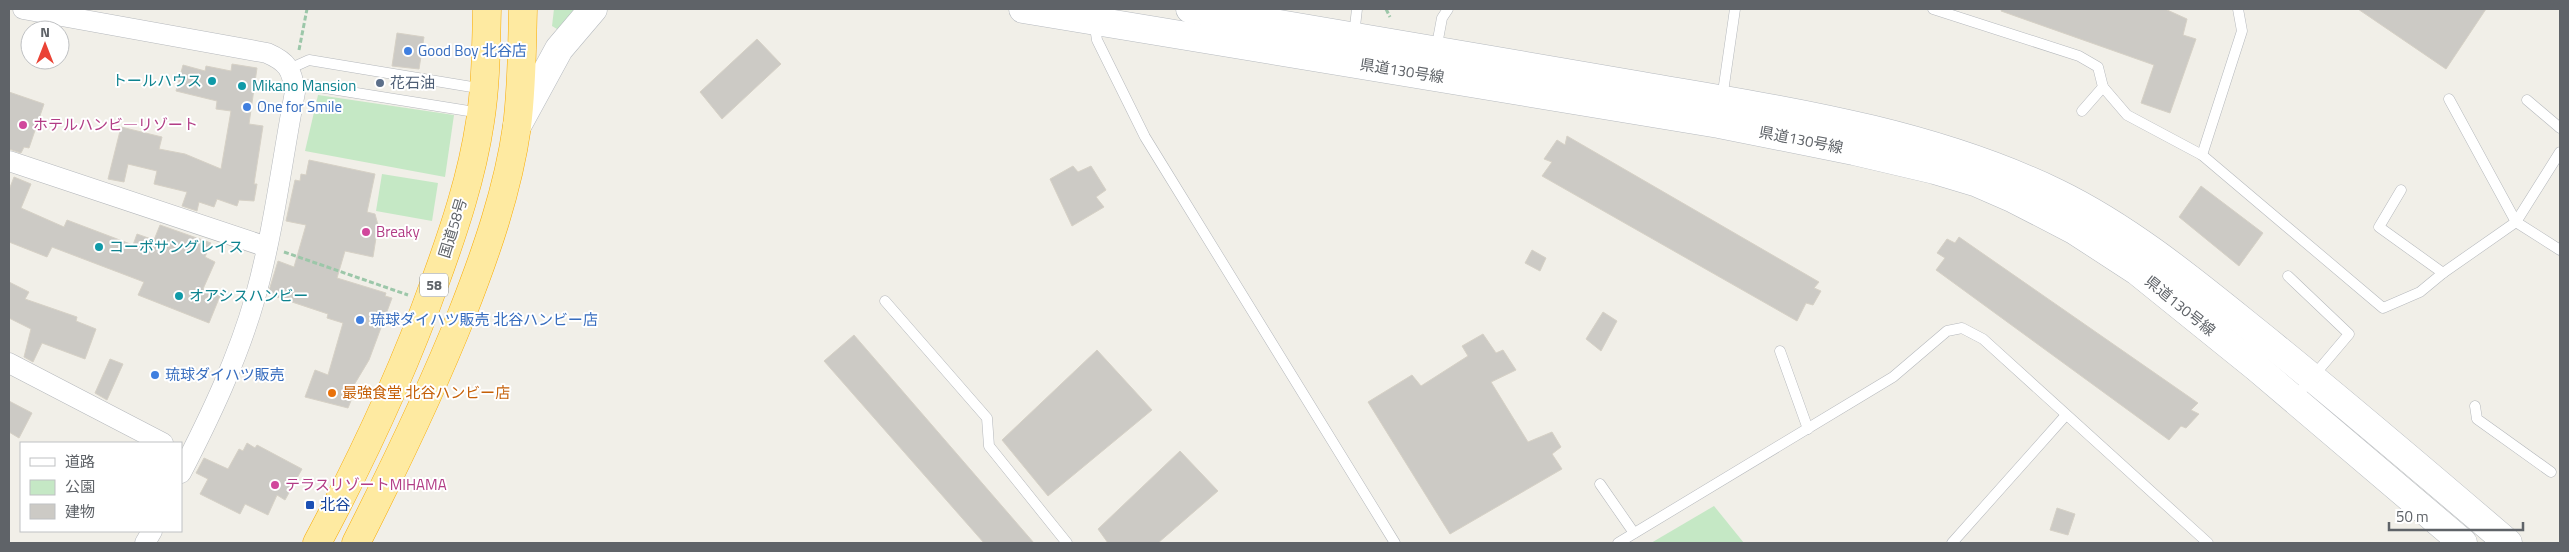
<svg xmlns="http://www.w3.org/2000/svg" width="2569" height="552" font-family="'Titillium Web','Noto Sans JP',sans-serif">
<rect width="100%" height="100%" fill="#f1efe8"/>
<g fill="#c5e8c5">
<path d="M554,9H580L557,29L552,26Z"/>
<path d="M318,95L454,115L445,177L305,151Z"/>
<path d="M382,174L438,183L432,221L376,211Z"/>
<path d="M1714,506L1744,543H1651Z"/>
</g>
<g fill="#cccac5" stroke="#d6d1c6">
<path d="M2002,9H2165L2187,19L2183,35L2196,39L2170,113L2141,103L2154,65L2001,11Z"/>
<path d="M2358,9H2486L2446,69Z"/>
<path d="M397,33L424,37L419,69L392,66Z"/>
<path d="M757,39L781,64L722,119L700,92Z"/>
<path d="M232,64L257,68L249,124L263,126L254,184H257L254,201L239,200L237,206L217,199L214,207L199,202L197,211L182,206L187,192L154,184L157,171L128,164L124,182L108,179L121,127L162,137L159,149L185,154L221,169L231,111L216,109L217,101L176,91L183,65L205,71L206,66L231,71Z"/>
<path d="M9,92L44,104L29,148L24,147L21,153L9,149Z"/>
<path d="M1567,136L1819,282L1814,288L1821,291L1813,305L1806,303L1797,321L1542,176L1552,162L1544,159L1557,140L1565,145Z"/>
<path d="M309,160L375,174L367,212L375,214L378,225L373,257L345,251L337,278L386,293L385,296L392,298L369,360L354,385L357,386L348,408L305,397L315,370L328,375L343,323L327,318L328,314L268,294L278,261L294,267L306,225L286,221L295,180L300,181L301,174L306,175Z"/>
<path d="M1073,166L1078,172L1091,166L1106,190L1096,197L1104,207L1072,226L1050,179Z"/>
<path d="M14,177L31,184L21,208L64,227L67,220L133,245L137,234L154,240L160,225L211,243L205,257L215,262L203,289L220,296L209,323L138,295L144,282L52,247L47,257L9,242V190Z"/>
<path d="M2201,186L2263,233L2239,266L2179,217Z"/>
<path d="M1959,237L2198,403L2191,410L2199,414L2186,428L2181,426L2169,440L1936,270L1945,258L1937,253L1947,239L1955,243Z"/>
<path d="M1532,250L1546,258L1540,271L1525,263Z"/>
<path d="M9,282L29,292L25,299L77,317L76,321L96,329L85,359L42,343L33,362L24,357L31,329L9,318Z"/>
<path d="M1603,312L1617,321L1601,351L1586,339Z"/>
<path d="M1483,334L1496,353L1503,350L1516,370L1491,382L1528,442L1552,432L1561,447L1552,454L1562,469L1450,534L1368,402L1412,375L1421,386L1468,356L1462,346Z"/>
<path d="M854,335L1034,543H984L824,361Z"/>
<path d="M1097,350L1152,410L1048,496L1002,440Z"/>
<path d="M110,359L123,364L107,400L95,393Z"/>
<path d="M9,401L32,413L19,438L9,432Z"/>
<path d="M247,443L255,448L257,445L302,469L285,500L277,495L268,515L245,504L240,514L200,494L208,479L196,473L204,458L228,469L239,449L243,451Z"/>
<path d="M1180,451L1218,491L1158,543H1108L1098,529Z"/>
<path d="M2057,508L2075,514L2068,535L2050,530Z"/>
</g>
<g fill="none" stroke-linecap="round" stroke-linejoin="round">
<defs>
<g id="service">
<path d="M1933,9L2079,56L2098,67L2103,87L2082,111"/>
<path d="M1094,21L1097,40L1145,137L1395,543"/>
<path d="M1354,35L1357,9"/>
<path d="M1436,50L1442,18L1448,9"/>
<path d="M289,69L309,60L484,89"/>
<path d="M294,83L481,113"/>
<path d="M2103,87L2127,115L2202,155L2383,308L2420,292L2443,273L2516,222L2560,152"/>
<path d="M1722,99L1735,9"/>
<path d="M2449,99L2516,222L2560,250"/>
<path d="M2527,100L2560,128"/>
<path d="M2202,155L2242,31L2238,9"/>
<path d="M2401,190L2379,227L2443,273"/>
<path d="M2288,276L2349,334L2294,399"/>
<path d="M885,301L987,418L989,446L1067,543"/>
<path d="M1780,351L1808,429"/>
<path d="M2475,406L2477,419L2551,472"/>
<path d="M1600,484L1634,533"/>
<path d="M1618,543L1893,377L1947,331L1962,328L1983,339L2208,543"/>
<path d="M1952,543L2066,415"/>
</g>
<g id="minor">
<path d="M23,9L267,53C288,62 292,70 295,92C282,160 274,230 255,298C238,358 210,417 181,473"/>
<path d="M9,161L267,247"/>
<path d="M9,363L163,443"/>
<path d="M145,543L152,531"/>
</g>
<g id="secondary">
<path d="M1023,9L1719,124L1854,151L1935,170L1975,182L2014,199L2074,230L2137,271L2256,367L2463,543"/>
<path d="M1190,9C1337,33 1484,59 1631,84C1775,109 1924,129 2057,193C2129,228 2193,281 2255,331C2341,400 2425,472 2508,543"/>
<path d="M517,126L559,49L593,9"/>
</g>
<g id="trunk">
<path d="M317,543C362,459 403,372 435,282C454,230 472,176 480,122C486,84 486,47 487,9"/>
<path d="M356,543C394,468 431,392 462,314C486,253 508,190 517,126C522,87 522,48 523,9"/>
</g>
</defs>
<use href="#service" stroke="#b5b8bc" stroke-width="11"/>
<use href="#minor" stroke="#b5b8bc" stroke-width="21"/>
<use href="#secondary" stroke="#b6babf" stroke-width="29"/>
<use href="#trunk" stroke="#f9ab00" stroke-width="29"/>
<g stroke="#9cc7a9" stroke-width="3" stroke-dasharray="5 2.5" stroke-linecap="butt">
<path d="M1386,9L1390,17"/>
<path d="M299,50L307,9"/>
<path d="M284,252L408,295"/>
</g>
<use href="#service" stroke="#fff" stroke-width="10"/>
<use href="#minor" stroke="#fff" stroke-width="20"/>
<use href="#secondary" stroke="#fff" stroke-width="28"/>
<use href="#trunk" stroke="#feeaa1" stroke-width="28"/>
</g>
<g fill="#3f7fe0" stroke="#fff" stroke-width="2">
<circle cx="408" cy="51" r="5"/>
<circle cx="247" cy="107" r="5"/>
<circle cx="360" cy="320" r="5"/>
<circle cx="155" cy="375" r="5"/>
</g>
<g fill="#0f9aa8" stroke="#fff" stroke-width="2">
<circle cx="212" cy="81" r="5"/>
<circle cx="242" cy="86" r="5"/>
<circle cx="99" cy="247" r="5"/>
<circle cx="179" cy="296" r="5"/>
</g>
<circle fill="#5c6f8a" stroke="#fff" stroke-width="2" cx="380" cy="83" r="5"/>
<g fill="#d1479c" stroke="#fff" stroke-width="2">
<circle cx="23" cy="125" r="5"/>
<circle cx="366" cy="232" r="5"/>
<circle cx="275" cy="485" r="5"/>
</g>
<circle fill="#e8710a" stroke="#fff" stroke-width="2" cx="332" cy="393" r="5"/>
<rect fill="#1a4fb4" stroke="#fff" stroke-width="2" x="305" y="500" width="10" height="10" rx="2.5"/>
<g text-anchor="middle" stroke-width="4" stroke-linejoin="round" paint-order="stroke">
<rect fill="#fff" stroke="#8f9295" stroke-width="1" x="420" y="273.5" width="28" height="23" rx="4"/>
<g font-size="14" font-weight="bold" fill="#5f6368">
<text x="434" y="290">58</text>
</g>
<g font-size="15" fill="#366cbe" stroke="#fff" text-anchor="start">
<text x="418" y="56">Good Boy 北谷店</text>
<text x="257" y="112">One for Smile</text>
<text x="370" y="325">琉球ダイハツ販売 北谷ハンビー店</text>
<text x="165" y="380">琉球ダイハツ販売</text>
</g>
<g font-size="15" fill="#5f6368" stroke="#fff">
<text transform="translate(1402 71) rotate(9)" y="5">県道130号線</text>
<text transform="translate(1801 140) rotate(11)" y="5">県道130号線</text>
<text transform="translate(453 228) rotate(-73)" y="5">国道58号</text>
<text transform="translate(2180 306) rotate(39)" y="5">県道130号線</text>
</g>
<g font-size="15" fill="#0d838f" stroke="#fff" text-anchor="start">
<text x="202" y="86" text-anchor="end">トールハウス</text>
<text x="252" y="91">Mikano Mansion</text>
<text x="109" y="252">コーポサングレイス</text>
<text x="189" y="301">オアシスハンビー</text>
</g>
<g font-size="15" fill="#4e5e75" stroke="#fff" text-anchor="start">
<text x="390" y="88">花石油</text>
</g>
<g font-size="15" fill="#b23c85" stroke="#fff" text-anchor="start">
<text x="33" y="130">ホテルハンビ―リゾート</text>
<text x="376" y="237">Breaky</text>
<text x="285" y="490">テラスリゾートMIHAMA</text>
</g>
<g font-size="15" fill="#c56008" stroke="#fff" text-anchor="start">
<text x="342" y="398">最強食堂 北谷ハンビー店</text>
</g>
<g font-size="15" fill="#164399" stroke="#fff" text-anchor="start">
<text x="320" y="510">北谷</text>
</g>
</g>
<rect width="2569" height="552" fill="none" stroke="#5f6368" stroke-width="20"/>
<rect x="20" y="442" width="162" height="90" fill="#ffffff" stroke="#bfc1c3"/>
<rect x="30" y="458" width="25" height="8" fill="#ffffff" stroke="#bfc1c3"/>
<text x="65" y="467" font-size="15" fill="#5f6368">道路</text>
<rect x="30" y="480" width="25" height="15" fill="#c5e8c5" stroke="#bfc1c3"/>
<text x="65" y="492" font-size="15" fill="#5f6368">公園</text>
<rect x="30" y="504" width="25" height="15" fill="#cccac5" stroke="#bfc1c3"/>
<text x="65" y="517" font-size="15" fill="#5f6368">建物</text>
<g transform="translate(45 45)"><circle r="24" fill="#ffffff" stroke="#bfc1c3"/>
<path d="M0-4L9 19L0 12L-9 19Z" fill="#ea4335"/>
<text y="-8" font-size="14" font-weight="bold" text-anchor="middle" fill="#5f6368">N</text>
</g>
<path d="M2389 522v8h134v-8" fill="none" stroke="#5f6368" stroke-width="2.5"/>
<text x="2396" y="522" font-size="15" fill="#5f6368" stroke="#ffffff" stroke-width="4" paint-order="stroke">50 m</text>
</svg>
